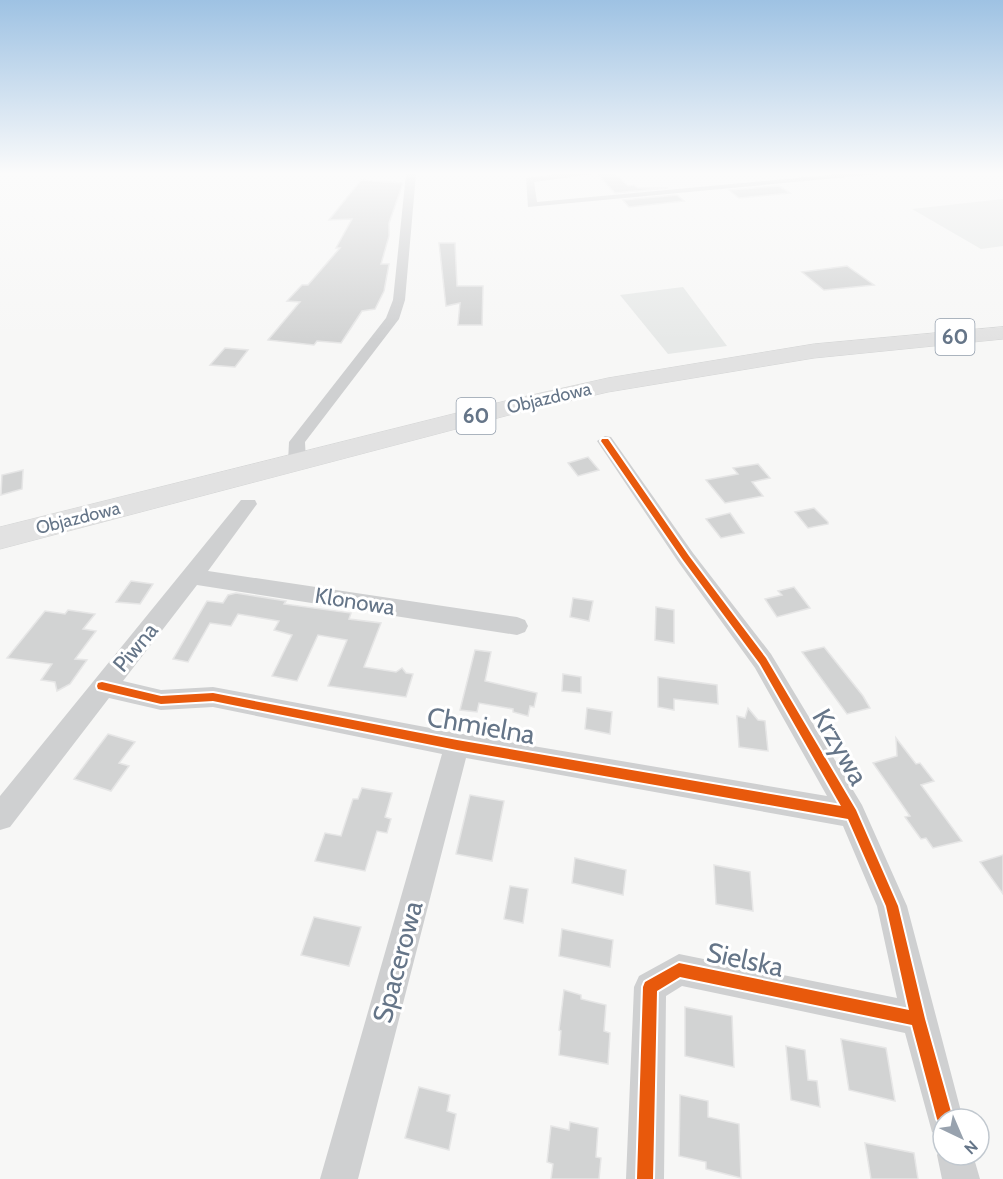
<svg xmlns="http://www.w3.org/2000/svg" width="1003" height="1179" font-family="Cabin,sans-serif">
<rect width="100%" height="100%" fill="#f7f7f6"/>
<g fill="#e7e9e8">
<path d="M1003,199V246L981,249L912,209Z"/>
<path d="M683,287L727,346L668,354L620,295Z"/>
</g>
<g fill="#d2d3d3" stroke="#e6e6e6" stroke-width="1.5">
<path d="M597,174H616L628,186L634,185L638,188H668L615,193Z"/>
<path d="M361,180L403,183L389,223V236L381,264H389L384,291L375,309L362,311L341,343L317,341L314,345L268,340L300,302L287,301L302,285H308L340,248H336L352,219L329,220Z"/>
<path d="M779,186L790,193L739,198L729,190Z"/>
<path d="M677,195L684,201L629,207L623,200Z"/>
<path d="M439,243H455L457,286H483L482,325H458L460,303L446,306Z"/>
<path d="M847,266L874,285L824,290L802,272Z"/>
<path d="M225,348L248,350L235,367L210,365Z"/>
<path d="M588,457L599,470L578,476L568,463Z"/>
<path d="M758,464L770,478L752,482L763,496L725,503L706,480L738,474L733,468Z"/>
<path d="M23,470L22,489L1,495L2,475Z"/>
<path d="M814,508L828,522V524L808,528L795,512Z"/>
<path d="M730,513L744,533L721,538L706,519Z"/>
<path d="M131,581L153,584L140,604L116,602Z"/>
<path d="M794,587L810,608L777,617L765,599L782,595L778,591Z"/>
<path d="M236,593L286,601L284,604L351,613L349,619L381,623L364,667L396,672L402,668L406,673L413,674L406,697L328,686L347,640L318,635L297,681L272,676L292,635L274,630L279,621L238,614L231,626L210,623L188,662L173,659L207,601L223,603L228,595Z"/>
<path d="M573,598L593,601L589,621L570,617Z"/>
<path d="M656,607L674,610V643L655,640Z"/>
<path d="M68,610L95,614L83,629L96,631L75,659L87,660L70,684L57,691L55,682L41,680L52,664L7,658L45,611L65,614Z"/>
<path d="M824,647L863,696L870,708L847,714L802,652Z"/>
<path d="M475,650L491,652L485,681L537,693L534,707L530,706L528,716L513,712V709L479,703L477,712L460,710Z"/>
<path d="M563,674L581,677V693L562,691Z"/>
<path d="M658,677L717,685L718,704L674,699V710L658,707Z"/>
<path d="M587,708L612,712L610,734L585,729Z"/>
<path d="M748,708L758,720L765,721L768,751L739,747L737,716L745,718Z"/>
<path d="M108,734L135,742L119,763L129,766L111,791L74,779Z"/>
<path d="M896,738L916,764L920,763L934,781L921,785L962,841L933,848L926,838L921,839L905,817L910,816L873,763L897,756Z"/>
<path d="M362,788L392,793L385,817L391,819L387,833L377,831L365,871L315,861L325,833L341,836L353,799H358Z"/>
<path d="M470,795L504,801L492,861L456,854Z"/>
<path d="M1003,855V894L980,862Z"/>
<path d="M575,858L626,870L623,895L572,883Z"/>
<path d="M714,865L750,872L753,911L716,904Z"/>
<path d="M510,886L528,889L523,923L504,919Z"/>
<path d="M314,917L361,927L349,966L301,955Z"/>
<path d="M562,929L613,940L610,967L559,956Z"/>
<path d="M564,990L581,995V999L606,1005L604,1031L610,1033L608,1064L559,1055L561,1031L559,1030Z"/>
<path d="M685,1007L732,1016L734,1067L685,1056Z"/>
<path d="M841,1039L886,1048L895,1101L849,1090Z"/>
<path d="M786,1046L805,1050L808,1080L817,1081L820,1107L791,1100Z"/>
<path d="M419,1087L450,1095L447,1111L456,1114L449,1150L405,1138Z"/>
<path d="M680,1095L708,1101V1117L739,1124L741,1178L706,1169V1162L679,1156Z"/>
<path d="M570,1122L598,1128L596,1157L601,1158L599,1179H551L553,1164L547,1162L551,1126L569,1130Z"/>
<path d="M865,1143L914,1153L918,1179H871Z"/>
</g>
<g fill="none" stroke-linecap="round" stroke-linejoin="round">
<defs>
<path id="primary" d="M1003,327V339L814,358L608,392L509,415L0,549V527L505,401L608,378L814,344Z"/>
</defs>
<use href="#primary" stroke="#d4d5d5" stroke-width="1"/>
<g fill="#cfd0d1" fill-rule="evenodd">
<path d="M406,174H416L405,300L399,319L305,442L306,462L303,466H291L288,462L289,442L386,318L393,300Z"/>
<path d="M556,174H594L534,182L537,202L839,174H880L528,207L526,178Z"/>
<path d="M605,436L611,437L693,553L771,654L862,805L907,906L963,1119H943V1136L932,1132L905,1033L682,986L666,996L664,1179H626L634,987L639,976L679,954L897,998L877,906L843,826L466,758L358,1179H320L442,754L213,707L161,710L109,698L10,827L0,830V796L241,500H255L257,504L208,571L517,617L525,620L528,626L525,632L517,635L197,585L123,681L161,690L213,687L457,733L827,796L755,668L679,563L597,441Z"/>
<path d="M942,1142L943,1155H973L980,1179H942L937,1155Z"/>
</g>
<use href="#primary" fill="#e2e2e2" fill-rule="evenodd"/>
<defs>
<path id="cycleway" d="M602,439H608L689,556L766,658L856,810L898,906L925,1019L953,1119H943V1126L940,1124L937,1119L912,1025L680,977L657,991L653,1179H637L643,987L645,982L679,963L909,1010L886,906L848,819L457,750L213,701L161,704L98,689L97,686L98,683L102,682L161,696L213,693L457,740L841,806L760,664L683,560L601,441Z"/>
</defs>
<use href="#cycleway" stroke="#fff" stroke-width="4"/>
<use href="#cycleway" fill="#e8590c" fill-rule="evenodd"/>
</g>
<linearGradient id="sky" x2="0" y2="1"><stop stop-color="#9ec2e3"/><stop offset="0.51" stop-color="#fbfbfb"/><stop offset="1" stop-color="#fbfbfb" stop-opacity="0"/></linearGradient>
<rect width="1003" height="340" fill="url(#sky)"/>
<g text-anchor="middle" stroke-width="6" stroke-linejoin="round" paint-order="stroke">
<g font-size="18" fill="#657588" stroke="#fff">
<text transform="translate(549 398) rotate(-13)" y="6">Objazdowa</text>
<text transform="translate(78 518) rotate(-14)" y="6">Objazdowa</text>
</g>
<g fill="#fff" stroke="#939eac" stroke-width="1.5">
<rect x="935.5" y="319" width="39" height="36" rx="4.5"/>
<rect x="456.5" y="398" width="39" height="36" rx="4.5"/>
</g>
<g font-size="21" font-weight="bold" fill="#657588">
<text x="955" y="344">60</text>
<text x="476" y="423">60</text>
</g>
<g font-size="22" fill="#657588" stroke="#fff">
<text transform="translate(355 601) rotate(9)" y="8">Klonowa</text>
<text transform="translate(135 647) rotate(-50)" y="8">Piwna</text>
</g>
<g font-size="27" fill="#657588" stroke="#fff">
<text transform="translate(481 726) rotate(10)" y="9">Chmielna</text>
<text transform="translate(840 747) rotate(60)" y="9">Krzywa</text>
<text transform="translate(745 960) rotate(12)" y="9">Sielska</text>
<text transform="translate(398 962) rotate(-75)" y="9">Spacerowa</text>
</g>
</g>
<g transform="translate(961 1137) rotate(136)"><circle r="28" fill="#ffffff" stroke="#c1c8cf" stroke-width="1.5"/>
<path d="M0-4.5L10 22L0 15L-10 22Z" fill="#98a2ae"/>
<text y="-9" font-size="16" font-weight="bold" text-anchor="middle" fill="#657588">N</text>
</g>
</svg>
